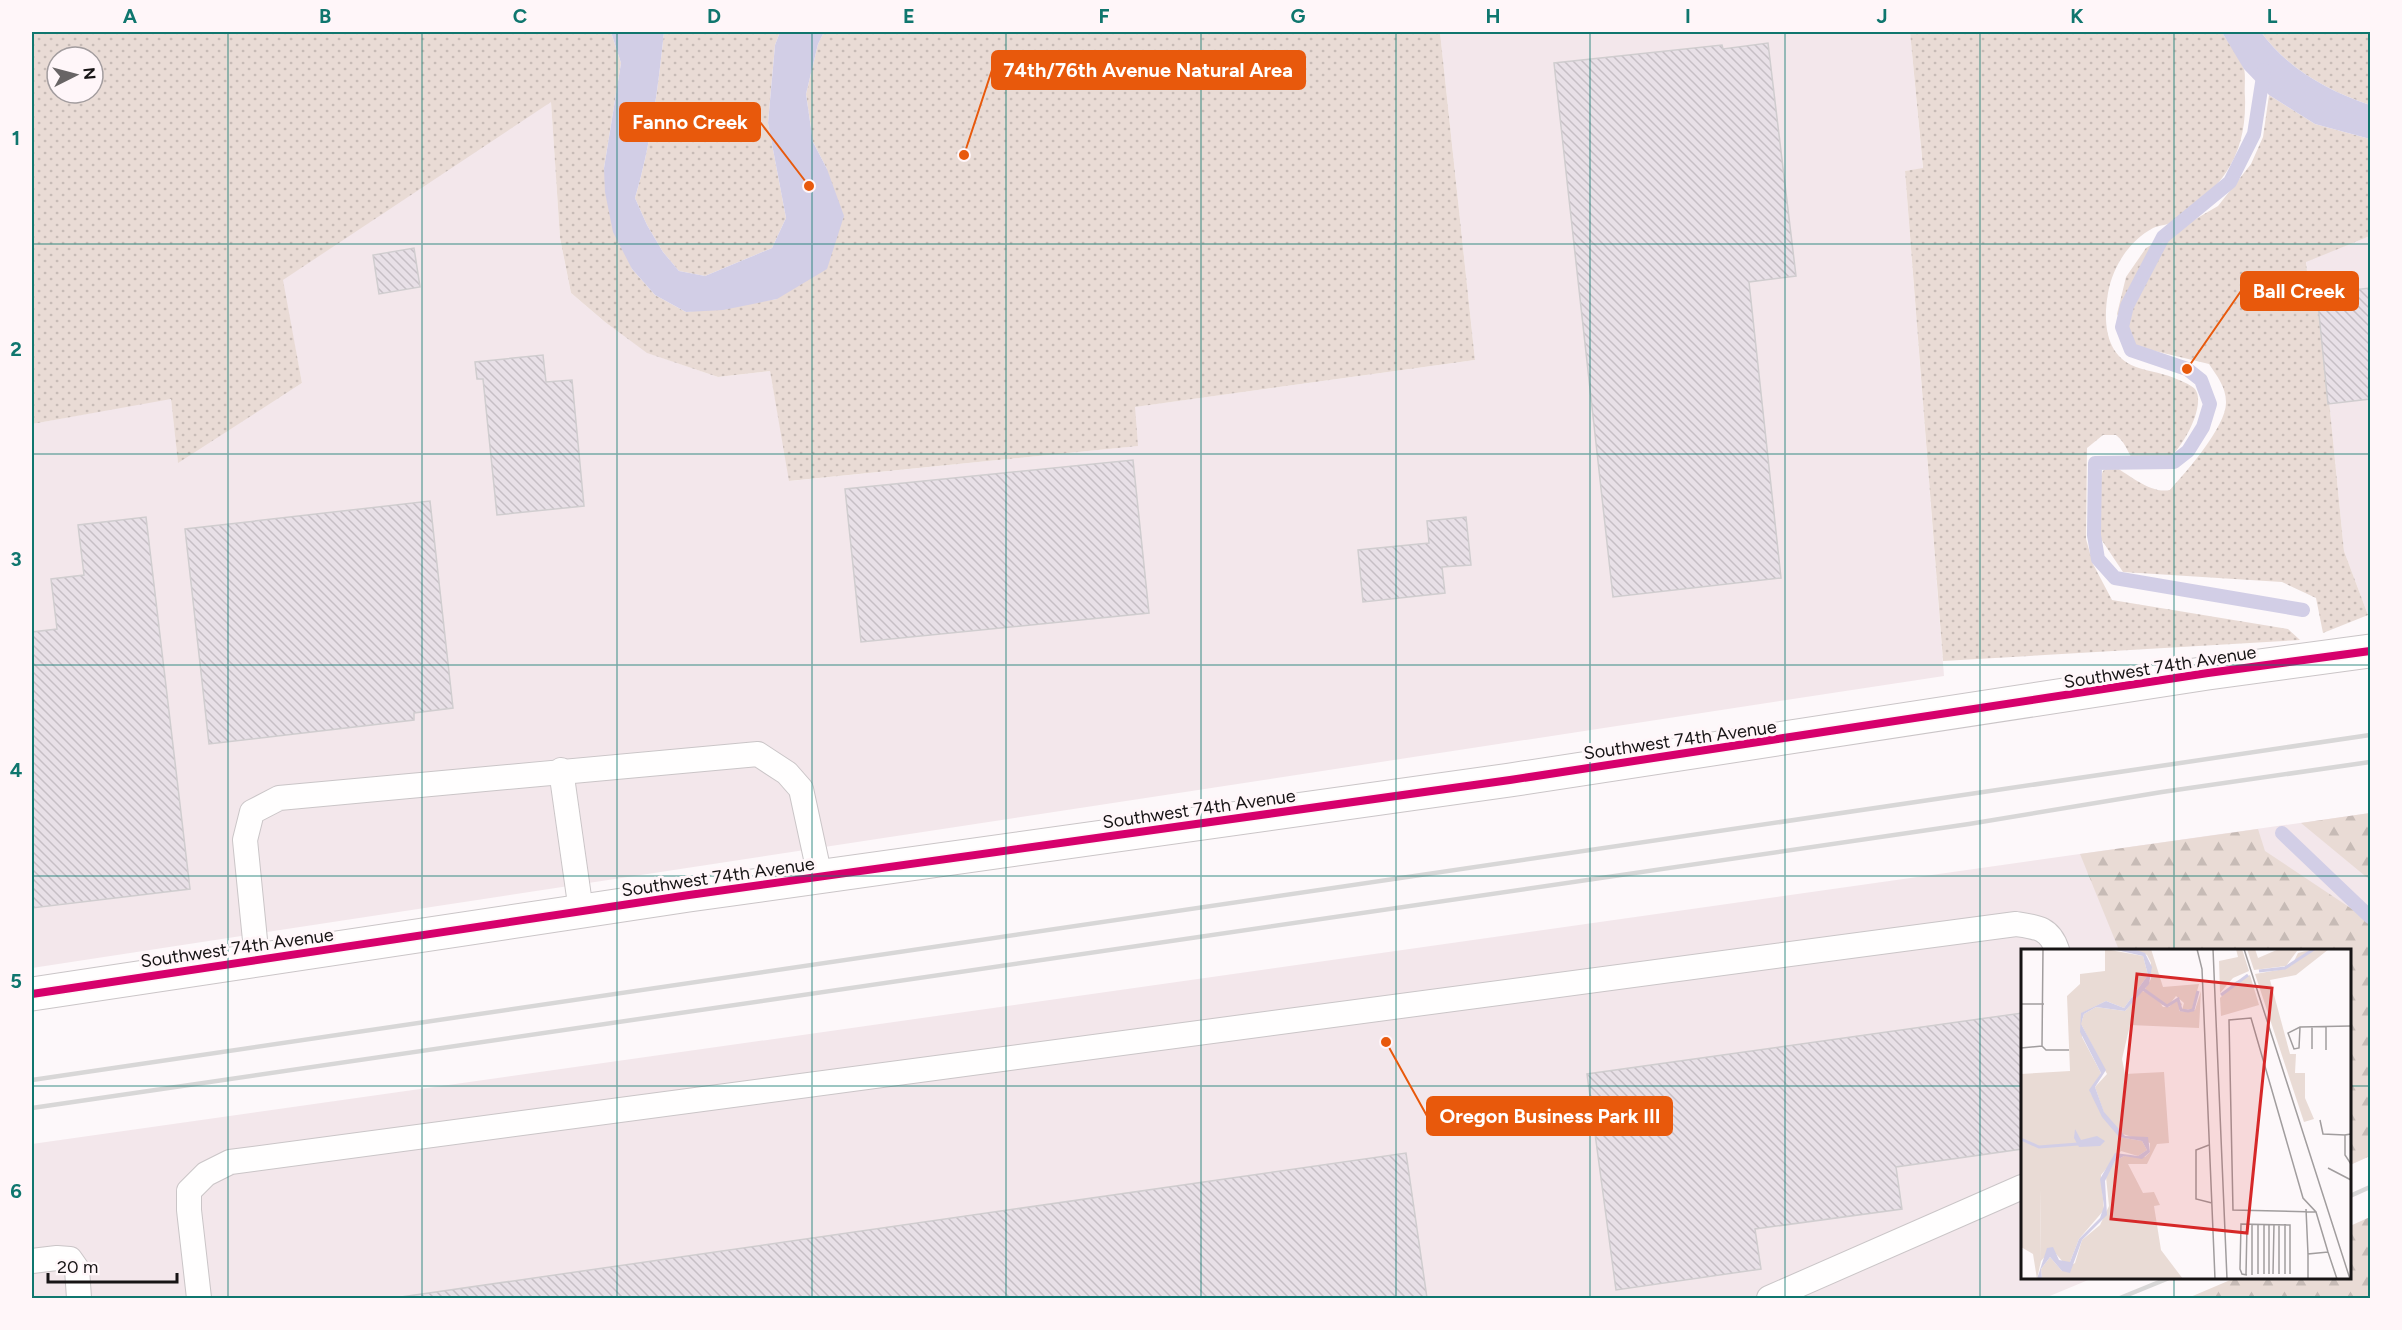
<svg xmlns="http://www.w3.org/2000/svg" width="2402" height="1330" font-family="Figtree,sans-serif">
<defs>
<pattern id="grass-dots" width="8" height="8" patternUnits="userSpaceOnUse" patternTransform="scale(1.5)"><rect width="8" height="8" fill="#e9dbd5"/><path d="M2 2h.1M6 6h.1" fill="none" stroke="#c7bbb6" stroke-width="1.8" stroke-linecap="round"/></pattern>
<pattern id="forest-firs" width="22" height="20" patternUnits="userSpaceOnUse" patternTransform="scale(1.5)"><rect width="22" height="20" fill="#e9dbd5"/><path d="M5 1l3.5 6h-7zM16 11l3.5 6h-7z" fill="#c7bbb6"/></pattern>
<pattern id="building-back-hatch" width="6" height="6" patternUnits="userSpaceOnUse" patternTransform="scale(1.5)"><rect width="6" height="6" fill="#e8e0e7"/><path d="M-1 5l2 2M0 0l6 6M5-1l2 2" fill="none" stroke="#c6bfc5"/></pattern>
</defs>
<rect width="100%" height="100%" fill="#fdf8fa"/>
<g fill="#f3e7eb">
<path d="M1440,32H1910L1923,169L1905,171L1944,676L32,968V424L171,398L178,462L302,383L282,280L551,101L560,238L571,293L605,322L648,353L718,377L770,371L790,481L1137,446L1134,407L1475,360Z"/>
<path d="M2370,236V662L2368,615L2344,551L2318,289L2309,290L2306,261Z"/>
<path d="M2370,813V1156L2350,1165V950H2022V1278H2093L2045,1298H32V1144Z"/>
</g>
<g fill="url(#grass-dots)" fill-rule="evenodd">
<path d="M32,32H611L621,63L604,168L632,269L655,295L686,312L777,299L827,169L813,142L806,94L818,44L824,32H1440L1475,360L1135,407L1138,446L789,481L770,371L718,377L647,353L605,322L571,293L560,238L551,102L283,280L302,383L178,463L171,399L32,424ZM57,57H93V93H57Z"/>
<path d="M664,32H780L775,45L768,123L786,218L772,248L705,276L679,271L663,252L647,225L635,198C651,144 658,88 664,32Z"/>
<path d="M1910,32H2219L2223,34C2229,44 2240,57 2244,69C2246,77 2244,88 2245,97C2247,156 2222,188 2175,221C2168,225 2160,225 2153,228C2129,241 2113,266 2108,293C2103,321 2105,356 2136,367C2150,372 2165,373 2179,380C2184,382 2191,385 2195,389C2208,407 2177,459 2159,466C2154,468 2146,468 2141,469C2129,460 2128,444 2116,435H2103L2087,448L2086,539L2093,564L2112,600L2288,629L2300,640L1943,661L1905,171L1923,168Z"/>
<path d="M2261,32H2370V105C2328,91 2288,69 2261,32Z"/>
<path d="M2269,95L2315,124L2370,139V236L2306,262L2309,290L2318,289L2344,551L2368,615L2323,633L2316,598L2282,582L2123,572L2101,539L2098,484L2103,471L2108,467H2115C2131,476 2151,494 2170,490C2186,472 2227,426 2226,402C2226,387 2217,376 2209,364L2134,346L2117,314L2126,277L2146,248L2218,206L2251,164L2263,137Z"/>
</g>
<g fill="url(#forest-firs)">
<path d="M2370,813V880L2301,823Z"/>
<path d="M2258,829L2265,851L2370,921V1156L2350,1165V950H2119L2080,854Z"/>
<path d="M2370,1217V1298H2188L2235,1278H2350V1226Z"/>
</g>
<g fill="#d2cee6">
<path d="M611,32H664C658,88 651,144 635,198L647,225L663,252L679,271L705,276L772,248L786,218L768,123L775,45L780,32H824L818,44L806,94L813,142L827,169L844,216L827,269L777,299L723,310L686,312L655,295L632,269L613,232L605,192L604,168L621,63Z"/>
<path d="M2219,32H2261C2288,69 2328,91 2370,105V139L2315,124L2269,95L2244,69L2223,34Z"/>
</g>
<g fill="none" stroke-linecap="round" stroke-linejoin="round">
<g stroke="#d2cee6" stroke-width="14">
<path d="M2264,70L2254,134L2230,182L2163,237L2127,306L2122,327L2131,350L2187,369L2201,380L2210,404L2203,427L2188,451L2174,462L2095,463L2094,535L2098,559L2115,578L2303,610"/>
<path d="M2282,833L2370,917"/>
</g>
</g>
<g fill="url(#building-back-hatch)" stroke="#d0cdcf" stroke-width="1.5">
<path d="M1768,43L1796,276L1749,282L1781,578L1613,597L1554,63L1722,45L1723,49Z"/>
<path d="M414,248L420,287L379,294L373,255Z"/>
<path d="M2370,288V399L2328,404L2317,294Z"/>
<path d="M543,355L546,382L572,380L584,506L497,515L483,379H477L475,362Z"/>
<path d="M1133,460L1149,613L861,642L845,489Z"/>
<path d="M430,501L453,708L414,713V720L209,744L185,529Z"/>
<path d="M146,517L190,889L32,908V632L57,629L51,579L84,575L78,525Z"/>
<path d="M1466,517L1471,565L1442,567L1445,593L1363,602L1358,550L1429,543L1427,521Z"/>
<path d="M2022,1013V1149L1896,1167L1902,1209L1755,1229L1761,1269L1616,1290L1587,1074Z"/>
<path d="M1406,1153L1427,1298H394Z"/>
</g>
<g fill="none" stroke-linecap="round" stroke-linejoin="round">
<defs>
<g id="lane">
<path d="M561,770L581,911"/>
<path d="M257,960L245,840L252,812L279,798L758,754L787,773L801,789L820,877"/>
<path d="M32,1261L57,1258L70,1259L77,1269L79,1298"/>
<path d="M199,1298L189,1210V1191L206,1174L230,1162L2016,924C2037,927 2050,928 2057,950"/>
<path d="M1769,1298L2022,1187"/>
</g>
<path id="street" d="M32,994L689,895L1510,780L2208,673L2370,651"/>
</defs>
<use href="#lane" stroke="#cac5c7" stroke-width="26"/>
<use href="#street" stroke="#cac5c7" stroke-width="35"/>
<use href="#lane" stroke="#fffefe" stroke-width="24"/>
<use href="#street" stroke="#fffefe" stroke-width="33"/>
<g stroke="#d8d7d7" stroke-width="4.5">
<path d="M32,1080L2370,735"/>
<path d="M32,1108L1969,824L2162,792L2370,762"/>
<path d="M2350,1196L2370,1187"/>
<path d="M2120,1298L2169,1278"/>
</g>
<defs>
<path id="cycleway" d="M32,994L689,895L1510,780L2208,673L2370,651"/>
</defs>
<use href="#cycleway" stroke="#fff6f9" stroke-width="11"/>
<use href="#cycleway" stroke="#d6006c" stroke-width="8"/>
</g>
<path fill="none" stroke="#0f766e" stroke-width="1.5" stroke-opacity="0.55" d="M228,32V1298M422,32V1298M617,32V1298M812,32V1298M1006,32V1298M1201,32V1298M1396,32V1298M1590,32V1298M1785,32V1298M1980,32V1298M2174,32V950M32,244H2370M32,454H2370M32,665H2370M32,876H2370M32,1086H2022M2350,1086H2370M2174,1278V1298"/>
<g text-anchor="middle" stroke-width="6" stroke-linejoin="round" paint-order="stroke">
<g font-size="18" fill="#171415" stroke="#fff6f9">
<text transform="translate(2160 667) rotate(-9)" y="6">Southwest 74th Avenue</text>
<text transform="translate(1680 740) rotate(-8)" y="6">Southwest 74th Avenue</text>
<text transform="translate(1199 809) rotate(-8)" y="6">Southwest 74th Avenue</text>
<text transform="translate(718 877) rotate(-8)" y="6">Southwest 74th Avenue</text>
<text transform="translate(237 948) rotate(-8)" y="6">Southwest 74th Avenue</text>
</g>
</g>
<g transform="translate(2021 949)">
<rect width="330" height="330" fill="#fdf8fa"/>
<path d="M84,0L122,7L127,26L103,59L85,52L61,64V88L80,124L69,143L98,188L121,192L126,201L117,207L100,202L80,226L83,261L58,290L49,313H42L35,305L27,304L20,312L19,240H0V125L49,122L46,47L59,35V25L84,22ZM112,0H130L142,38L178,35L171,60L161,61L163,54L155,47L148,56H141L124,40L130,30V14L126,6ZM121,42L132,45L142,58H148L155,50L161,55L158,62L166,63L174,61L180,42L178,79L109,76L101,110L104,125L143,123L148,194L136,195L126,215H107L122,244L133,243L139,256L133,257L140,301L162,330H21L20,320L29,308L41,322L54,314L61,291L79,276L88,257L85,228L94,212L103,207L124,208L129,203V194L99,184L83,164L74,138L86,125L60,75L63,65L75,58L104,62Z" fill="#e9dbd5"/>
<path d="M215,0H221L228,22L212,29L199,44L198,12L217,8ZM226,0H234L237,9L258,0H287L276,2L265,17L233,21ZM293,0H308L275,26L249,31L269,105H275L274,124H284V149L293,170L283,173L234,25L263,20L271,16L277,4ZM229,26L238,56L200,67L199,49L214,33ZM0,240H19L20,312L16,330L12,305L0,298Z" fill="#e9dbd5"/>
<path d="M91,0H112L124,4L131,18L128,35L104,62L75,58L63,65L60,75L85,121L74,138L83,163L104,187L127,188L129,203L121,210L103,207L94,212L84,232L86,266L61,291L49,324L41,322L29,308L20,320L21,330H16L26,299L32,298L38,311L49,313L58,290L79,269L83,257L79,230L94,204L117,207L126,201L121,192L98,188L81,168L68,141L80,124L59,83L60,64L85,52L103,59L127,26L122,7ZM54,180L60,191L76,187L84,192L79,197L58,198L53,189Z" fill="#d2cee6"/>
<path fill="none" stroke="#d2cee6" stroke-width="3" d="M238,22L264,19L293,0M122,40L146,57L157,50L160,61L167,62L172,61L177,42M200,46L227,26M0,190L18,198L57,195"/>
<path fill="none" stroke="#a19d9e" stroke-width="1.5" d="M176,0L181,20L194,330M192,0L206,330M223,0L329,330M0,55H23M279,78L278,99L273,100L267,84L279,78L330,77M305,78V101M21,97L22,0M21,97L25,101H48M0,99L21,97M291,100V78M299,171L302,185L324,186M330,185L324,186V206L330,215M188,196L175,201V250L191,254M307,219L330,231M285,260L287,305M295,263L212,261L208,71L230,69L282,249L295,263L307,303M237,325V275M243,325V275M248,325V275M252,325L253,275M258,325V275M264,325V275M225,326L226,276M226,326L221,325L219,320L220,275L269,276V325M231,326V276M287,330V305L307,303L316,330"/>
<path fill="#d62828" fill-opacity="0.15" stroke="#d62828" stroke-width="3" d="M116,25L251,39L226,284L90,270Z"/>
<rect width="330" height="330" fill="none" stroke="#171415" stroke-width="3"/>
</g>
<path fill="none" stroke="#e8590c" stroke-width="2" d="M964 155L992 70M809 186L760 122M2187 369L2241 291M1386 1042L1427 1116"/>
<g fill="#e8590c" stroke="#fff6f9" stroke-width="2">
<circle cx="964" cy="155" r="6"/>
<circle cx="809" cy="186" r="6"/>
<circle cx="2187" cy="369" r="6"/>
<circle cx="1386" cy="1042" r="6"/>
</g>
<g fill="#e8590c" stroke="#e8590c" stroke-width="2">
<rect x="992" y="51" width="313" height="38" rx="6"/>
<rect x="620" y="103" width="140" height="38" rx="6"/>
<rect x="2241" y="272" width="117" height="38" rx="6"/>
<rect x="1427" y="1097" width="245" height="38" rx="6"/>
</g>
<g font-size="20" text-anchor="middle" font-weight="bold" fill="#fff">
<text x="1148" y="77">74th/76th Avenue Natural Area</text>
<text x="690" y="129">Fanno Creek</text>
<text x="2299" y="298">Ball Creek</text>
<text x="1550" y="1123">Oregon Business Park III</text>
</g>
<rect width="2402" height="1330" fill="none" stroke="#fff6f9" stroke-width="66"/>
<g transform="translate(75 75) rotate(84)"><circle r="28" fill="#fff6f9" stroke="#a29c9e" stroke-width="1.5"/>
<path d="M0-4.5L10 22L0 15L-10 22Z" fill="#686465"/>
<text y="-9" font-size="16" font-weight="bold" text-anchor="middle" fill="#171415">N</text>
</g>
<path d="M48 1273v9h129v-9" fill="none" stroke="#171415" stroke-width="3"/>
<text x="57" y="1273" font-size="18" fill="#171415" stroke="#fff6f9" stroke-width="4.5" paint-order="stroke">20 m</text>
<rect x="33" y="33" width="2336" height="1264" fill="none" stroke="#0f766e" stroke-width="2"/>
<g font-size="20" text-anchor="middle" font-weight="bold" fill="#0f766e">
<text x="130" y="23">A</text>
<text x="325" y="23">B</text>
<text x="520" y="23">C</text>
<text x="714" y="23">D</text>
<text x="909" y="23">E</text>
<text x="1104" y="23">F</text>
<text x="1298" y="23">G</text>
<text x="1493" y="23">H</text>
<text x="1688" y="23">I</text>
<text x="1882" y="23">J</text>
<text x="2077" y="23">K</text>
<text x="2272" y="23">L</text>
<text x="16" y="145">1</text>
<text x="16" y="356">2</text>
<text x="16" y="566">3</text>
<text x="16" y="777">4</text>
<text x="16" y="988">5</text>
<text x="16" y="1198">6</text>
</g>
</svg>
